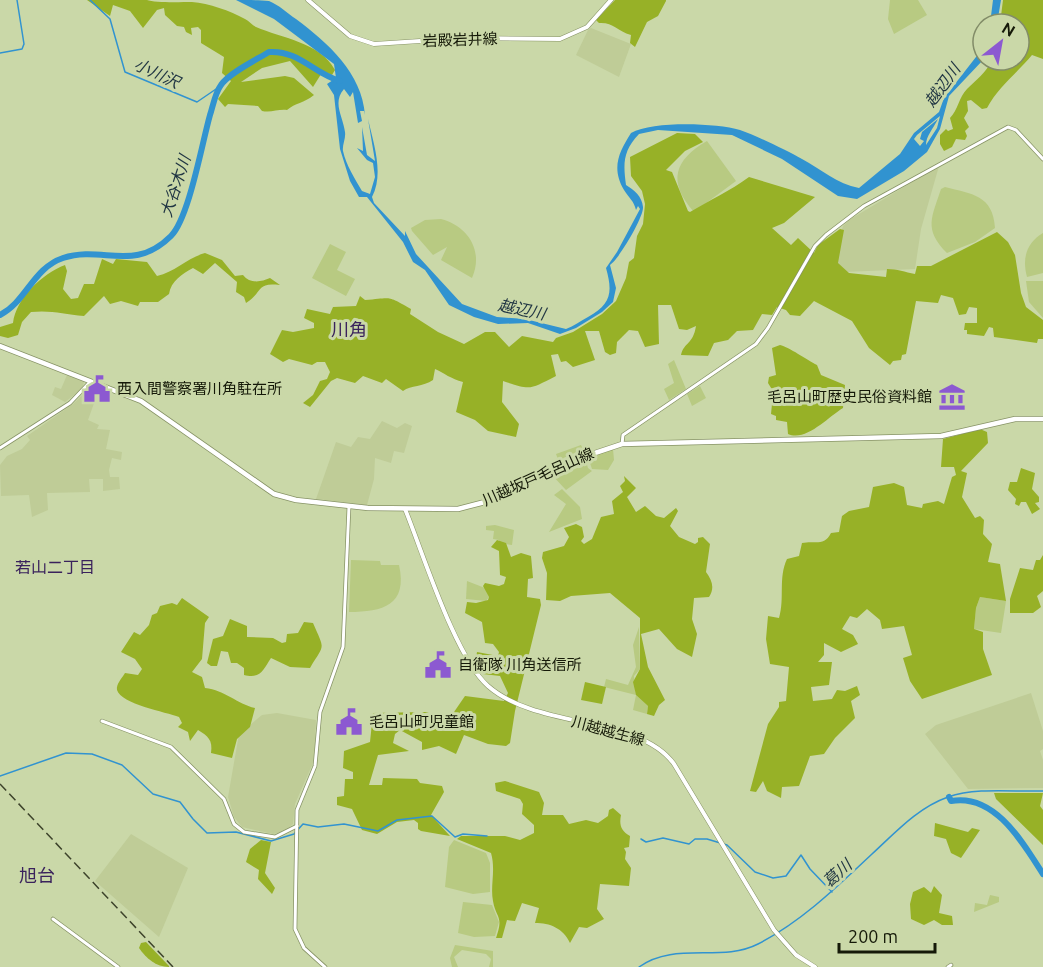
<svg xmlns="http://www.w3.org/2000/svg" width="1043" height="967" font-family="Ubuntu,'Noto Sans JP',sans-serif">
<rect width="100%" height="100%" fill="#cad8a8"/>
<g fill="#bfcc97">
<path d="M591,28L631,44L619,77L576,55L588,30Z"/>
<path d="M939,166L921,229L915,269L844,272L830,269L843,226L849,220Z"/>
<path d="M67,375L84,382L82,389L65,402L52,395L55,387L61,389Z"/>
<path d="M92,386H95L93,393L97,395L88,420L99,425L97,429L110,430L106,449L122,452L121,460L112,458L109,470L110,477H119L120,489L103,491V479H89L90,492L47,493L48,510L32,517L29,495L1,496L0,465L7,456L22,449L30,440L27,436L73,404Z"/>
<path d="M382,421L397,428L405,423L412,426L404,453L394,451L391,463L375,458L374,479L367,505L316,499L336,442L351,447L358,437L370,439Z"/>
<path d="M1031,693L1043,731V749L1040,751L1043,760V788L968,789L925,734L936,725Z"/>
<path d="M277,713L316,720L315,743L313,763L295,804L293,824L284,832L273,834L242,827L234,817L228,797L239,734L262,715Z"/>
<path d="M131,834L188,868L159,937L95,881Z"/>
</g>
<g fill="#b8ca82">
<path d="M890,0H918L927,15L894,34L888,19Z"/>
<path d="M707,141L736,181L694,212C667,182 674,160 707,141Z"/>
<path d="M945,187C972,194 993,195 995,228L975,242L947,253C923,229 932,217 941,189Z"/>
<path d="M441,219C468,226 484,251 472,278L441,260L447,247L433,255L412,231L411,228L425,220Z"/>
<path d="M1043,233V273L1027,277C1022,259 1026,243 1043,233Z"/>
<path d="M330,244L346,252L337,270L355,279L346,296L312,278Z"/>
<path d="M1026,281H1043V318L1029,302Z"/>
<path d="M674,360L686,389L669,400L664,389L674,383L668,364Z"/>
<path d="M700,386L706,398L692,406L687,394Z"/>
<path d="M581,445L585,453L560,465L556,454Z"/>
<path d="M613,449L614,460L608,470L592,469L588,457Z"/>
<path d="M585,458L588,468L592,471L566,490L551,474Z"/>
<path d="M562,489L580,507L582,519L549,532L566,504L554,495Z"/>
<path d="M495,525L514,530L512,545L499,543V540L493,539L494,531L486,530V526Z"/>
<path d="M351,560L380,561L381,565H399C408,605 383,612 349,612Z"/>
<path d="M467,581L485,588L489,597L486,601L466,599Z"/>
<path d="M980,597L1006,601L1001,633L974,629L976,608Z"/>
<path d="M639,627L640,669L634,676L636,695L648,706L647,714L633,710L636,695L604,687L606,679L628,685L636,667L633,645Z"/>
<path d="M454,840L486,853L490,863V892L473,894L445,887L449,847Z"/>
<path d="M990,895L999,897V902L974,912L975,903L987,905Z"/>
<path d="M463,902L492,905L499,922L495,936L474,937L458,933Z"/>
<path d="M455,945L493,951V967H489L491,959L486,954L462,950L454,957L458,967H444H452L450,958Z"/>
</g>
<g fill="#97b127">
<path d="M87,0H147C154,3 181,2 192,2C209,3 230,11 245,19C249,21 252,25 256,27C281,38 320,42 335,70L332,75L323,71L313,87L290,61L262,68L241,82L285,76L294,78L314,95C304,103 295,103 287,110C278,109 271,113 262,111L258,106L228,104L225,107L218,99L231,81L222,73L224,57L201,43V30L198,27L191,28L192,35L186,32L184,27L177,26L165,15L164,8L157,10L143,28L130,11L113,5L110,16Z"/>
<path d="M615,0H666V1L658,16L647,22L635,47L630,43L631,35C617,31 613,22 599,23L596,20Z"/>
<path d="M1003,0H1043V59L1032,55C1017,73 998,87 987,108L982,109L971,100L967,101L968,111L964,118L969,127L965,131L967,136L965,140L956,139L952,147L944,151L940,144V135L946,129L948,131L953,129L950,118C958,110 959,97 967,89C976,80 986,73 992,60H1019V24H1000Z"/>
<path d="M677,133L695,134L703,142L685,151L666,170L672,172L688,211L690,212C710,200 730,191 749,177L815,197L784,223L772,228L791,245L798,238L814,253L818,245L840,229L844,230L838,263L849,273L886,277L887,269C897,269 905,272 915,274L917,266H931L997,232L1008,242L1015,255L1021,293L1026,307L1043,320V339H1038L1037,343L994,337L993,328L989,327L984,336L967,334V330H964L965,323H977V308L969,307L966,314L959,315L953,298L941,295L938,303L916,301L906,354L902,355L901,360L893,361L890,365L869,348L852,321L814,301L800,316L790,315L786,310L777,307L772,315L762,314L753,330L737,331L728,340L714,343L708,356L681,355C684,342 693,345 696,326L687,330L679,329L671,305H658L659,344L645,347L638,331L629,330L617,342L616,353L610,355L605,352L599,331H585L595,360L573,367L566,361L561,362L558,354L551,355L556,376C530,389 532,391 503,381L502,402L519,424L516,437L488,431L475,420L456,412L463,382C451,379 444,373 435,369L433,380C423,387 411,385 403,391L386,379L382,383L363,376L355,383L337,378L331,381L310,407L303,403L313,395L320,381L327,379L330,372L325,362H317L312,365L289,359L283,362L270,354L282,330L293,332L314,328V323L304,318L307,309L330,314L333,307L356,306L360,296L365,300C393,298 386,295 411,309L410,314L438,332L464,344L485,332H495L509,347L522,336L553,342L556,338L573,332L602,314L616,301L626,278L629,262L634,258L637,236L643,224L645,204L642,191L631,176L630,157Z"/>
<path d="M205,253L222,260L235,276L243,275C250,284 261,282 270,278L280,285C256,282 264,291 246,303L244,297L236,292L237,282L215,263L203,274L193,268C182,274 171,281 169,294L158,302H140L138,306L121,301L110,304L104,296L84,316C64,314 51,310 31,312L22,322L18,335L8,338L0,336V327L13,323C16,298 42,274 65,265L67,271L63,289L71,299L78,298L84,284H94L102,259L113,264L116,259L147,262L157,276C175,272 187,258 205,253Z"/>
<path d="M780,345C789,347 807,360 817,365L821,375L845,385L843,408C828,417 806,442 788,434L787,422L776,420V416L771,414L772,404H781L768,383L769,377L776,375L772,348Z"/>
<path d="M980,429L987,432L988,443L961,471L967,473L962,497L975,518L980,516L984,520L983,534L992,544L988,562L1000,564L1006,601L980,597L976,608L974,629L983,632V649L992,675L922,699L910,681L903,658L912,655L904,626L882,629L880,620L867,609L857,618L850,616L842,629L853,635L858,644L841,652L824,643V655L818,662H832L829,685L811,687L813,701L832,699L837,690L845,691L857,686L860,695L851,701L855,718L835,738L824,754L810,756L799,786L782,787L781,798L767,791L763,781L756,792L750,791L768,724L779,707V702L786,701L789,667L770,664L766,639L768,616L779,618C785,598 778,578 787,559L799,556L802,543C815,540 824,547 831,533L839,532L842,516L849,511L869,507L873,487L894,483L904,487L907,505L922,508L923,504L938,501L944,504L952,477L956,475L954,467H941L943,439Z"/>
<path d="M1021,468L1035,473L1032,489L1039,497V502L1035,503L1040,509L1032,514L1026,502H1021L1019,506L1015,504L1016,499L1008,490L1010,482H1017Z"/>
<path d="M624,476L636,488L627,497L636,512L645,506L656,516L664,518L676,508L678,511L670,526L679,537L695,544L698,542V538L703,537L710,544L706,572C712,580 715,588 709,597L694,598L692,619L697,634L692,657L677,649L659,629L641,634L648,667L665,700L659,705L654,716L647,714L648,706L636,695L633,682L640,669V618L610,593L571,596L560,601L546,600L547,573L542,558L543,552L564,546L569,537L564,528L576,524L582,527L584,537L581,541L584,544L592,539L601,517L614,514L612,501L623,492L620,486L625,481Z"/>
<path d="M497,540L506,543L511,557L521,553L531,556L533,578L528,579L527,597L540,599L541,605L515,711L510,743L506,746L488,744L464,735L456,754L439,746L422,750V742L400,730L395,734L393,743L409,751L378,755L369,785H382L383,778L417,779L420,783L442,786L444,792L431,815L450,836L421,831L418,829V823L414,820L397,822L377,834L362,830L352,809L337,805V797L344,796L345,779H353V772L343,768L344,751L370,742L373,713L425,712L444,717L454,712L465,696L504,701L508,693L500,676L483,674L475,664L477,652L498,656L499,652L493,644L485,643L482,622L465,613L467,602L476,603L488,600L489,597L483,586L485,583L499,586L504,584L506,577L500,575L499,551L491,547Z"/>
<path d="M1043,555V591L1037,596L1041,607L1033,613H1010V599L1020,568L1033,570L1036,560H1040Z"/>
<path d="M182,598L209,617L205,623L202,659L192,672L202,677L205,688C225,690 237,704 255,708L250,727L237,739L232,758L211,753C213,740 208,736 198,730L190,741L188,732L178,727L182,723L179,717C166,712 121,704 117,690C116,684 122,678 125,673L138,675L142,669L135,659L121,652L134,632L140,635L149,625L152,615L157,613L160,606L172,603L177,605Z"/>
<path d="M230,619L247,626V637L273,638L282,643L286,642L287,634L298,633L304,622L313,623C325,651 325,643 310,668L290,667L271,658C263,670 261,679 244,675V668L237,663H231L228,652L221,651L217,666H211L207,663L213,639L223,636Z"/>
<path d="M585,682L606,687L602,704L581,700Z"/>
<path d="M505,781L539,792L544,803L542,815H563L569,824L586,820L598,823L608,816L609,810L613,808L621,815C619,825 621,831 630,836L629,847L624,848L626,852L625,859L631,868L629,886L600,884L597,909L604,919L587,928L579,927L570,943C563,928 550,923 535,923L539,908L522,903L515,921L507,920L502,938H496C504,915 496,919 493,901C490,886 496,870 491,853L457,839L461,836H505L520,840L534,833V825L522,814L523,804L520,799L496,791L495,783Z"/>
<path d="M994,793H1043L1040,806L1043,810V845L996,799Z"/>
<path d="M935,823L968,832L972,828L980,830L961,858L951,853L946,839L934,836Z"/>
<path d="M261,840L271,842L265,873L275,888L272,894L258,879L259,870L246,862L250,849Z"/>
<path d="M934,886L942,895L939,913L952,916L953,925H942L934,920L924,925L911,919L910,904L913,892L924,887L931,893Z"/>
<path d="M146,942L169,966V967C156,967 146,958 139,948L141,943Z"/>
</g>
<g fill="#3193d0" fill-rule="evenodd">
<path d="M236,0C246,0 260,0 269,1C279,5 287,13 296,19C328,43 362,73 365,115L364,111H360L362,121L358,123L353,92L350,97L344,89C332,103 343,116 345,132C346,139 342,145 343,151C346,165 355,179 362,191L370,194L375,177L373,163L367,160L357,148L363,151L362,127L367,155L375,161L368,119C374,145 384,174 372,197L374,203L405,236V231L416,254L462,304L497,317L525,319L566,329C574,326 580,321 588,317C611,304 613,293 606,268L617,252L640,209L638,206L636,210C634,201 629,198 624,190C611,168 619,152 631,133C653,121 715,123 740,130C757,136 786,150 802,159C821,169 837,184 859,188L900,154L914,133L939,112L944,98L983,48V60L949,96L940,129L927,152L904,171L857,199L838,196L782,159L732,135L658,130L639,134C623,151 623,163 626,185C634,190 642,196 643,207C644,217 619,259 610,265L616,288L613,302L602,312L576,328L560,334L528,323L498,324L474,317L449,305L425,270L413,262L403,242L367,197H359L350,181L340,149L334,95L327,84L336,78L334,64L274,19ZM940,116L937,128L926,145C926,136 933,129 938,119L922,132L920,139L924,141L920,146L914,139L917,135Z"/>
<path d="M993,0H1001L997,24H990Z"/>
</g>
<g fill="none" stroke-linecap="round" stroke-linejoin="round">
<g stroke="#3193d0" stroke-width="1.5">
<path d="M90,0L110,19L125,72L197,102L219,87"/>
<path d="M0,53L22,49L24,44L17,0"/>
<path d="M0,776L66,753L92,754L122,765L153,794L180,802L193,819L207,833L236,832L271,841L294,834L303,824L318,827L344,824L378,831L397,820L432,816L455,837L463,834L487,836"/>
<path d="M641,839L646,842L663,838L689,844L695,839H707L727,845L755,872L773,878L786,876L801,855L810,869L832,892"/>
<path d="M639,967C675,941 721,963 758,944C801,922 837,887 872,854C895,833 917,808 948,797C977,787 1013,792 1043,791"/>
</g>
<g stroke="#3193d0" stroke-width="6">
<path d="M0,315C26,302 33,268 63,258C103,245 134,273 171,236C189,218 202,143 210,115C213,106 215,93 221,85C229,73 256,60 269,52C299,50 314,74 340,81"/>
<path d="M949,797L951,801C995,793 1023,843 1043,874"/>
</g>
<defs>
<g id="tertiary">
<path d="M622,444L623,435L756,344L768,328L815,246L826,235L864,206L1008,127L1016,130L1043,159"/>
<path d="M0,448L70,403L90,382"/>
<path d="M102,721L171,747L224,799L234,824L244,832L275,837L297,826"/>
<path d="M53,919L118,967"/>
<path d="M325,967L304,948L295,929L297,810L315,766L320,712L343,647L349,506"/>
<path d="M948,967L951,965"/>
</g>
<g id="secondary">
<path d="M308,0L350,36L374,44L466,38L560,39L587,27L611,0"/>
<path d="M405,509C423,553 455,657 488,686C538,730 639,715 674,764L774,930L796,955L815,967"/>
</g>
<path id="primary" d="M0,346L141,401L274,494L296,500L368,508L458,509L485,502L586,456L622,444L941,436L1015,419H1043"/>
</defs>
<use href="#tertiary" stroke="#879366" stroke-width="4.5"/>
<use href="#secondary" stroke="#879366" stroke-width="5"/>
<use href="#primary" stroke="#879366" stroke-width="6"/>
<use href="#tertiary" stroke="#fff" stroke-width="3"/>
<use href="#secondary" stroke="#fff" stroke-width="4"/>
<use href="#primary" stroke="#fff" stroke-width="4.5"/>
<path stroke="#3d432b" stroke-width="1.5" stroke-dasharray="9 4.5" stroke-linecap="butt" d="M0,784L173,967"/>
</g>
<defs>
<symbol id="civic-bare" viewBox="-9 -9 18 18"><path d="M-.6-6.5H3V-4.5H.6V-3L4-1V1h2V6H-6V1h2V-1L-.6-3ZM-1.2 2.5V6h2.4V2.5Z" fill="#8c59d1" stroke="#cad8a8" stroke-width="2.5" paint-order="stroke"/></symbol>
<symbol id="museum-bare" viewBox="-9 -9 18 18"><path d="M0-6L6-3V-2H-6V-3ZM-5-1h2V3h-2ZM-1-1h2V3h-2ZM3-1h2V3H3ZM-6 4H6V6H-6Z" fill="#8c59d1" stroke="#cad8a8" stroke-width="2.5" paint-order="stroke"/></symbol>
</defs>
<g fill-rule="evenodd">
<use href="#civic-bare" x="78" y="370" width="38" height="38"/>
<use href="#museum-bare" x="933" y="378" width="38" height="38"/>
<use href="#civic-bare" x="419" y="646" width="38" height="38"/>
<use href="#civic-bare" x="330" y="703" width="38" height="38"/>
</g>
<g text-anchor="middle" stroke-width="6" stroke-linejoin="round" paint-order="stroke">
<g font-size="15" fill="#151908" stroke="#cad8a8">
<text transform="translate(460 40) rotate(-2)" y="5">岩殿岩井線</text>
<text transform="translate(538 477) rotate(-24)" y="5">川越坂戸毛呂山線</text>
<text transform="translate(608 731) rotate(15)" y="5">川越越生線</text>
</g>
<g font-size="15" fill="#151908" stroke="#cad8a8" text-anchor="start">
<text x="117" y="394">西入間警察署川角駐在所</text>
<text x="932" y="402" text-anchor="end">毛呂山町歴史民俗資料館</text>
<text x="458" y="670">自衛隊 川角送信所</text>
<text x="369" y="727">毛呂山町児童館</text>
</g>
<g font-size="16" font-style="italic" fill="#1f3442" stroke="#cad8a8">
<text transform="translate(157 73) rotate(25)" y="6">小川沢</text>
<text transform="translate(942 85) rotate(-54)" y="6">越辺川</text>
<text transform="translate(175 186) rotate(-72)" y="6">大谷木川</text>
<text transform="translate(522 309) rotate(12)" y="6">越辺川</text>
<text transform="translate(837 873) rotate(-42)" y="6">葛川</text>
</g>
<g font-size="16" fill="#3a225c" stroke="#cad8a8">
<text x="55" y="573">若山二丁目</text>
</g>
<g font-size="18" fill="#3a225c" stroke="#cad8a8">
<text x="349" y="336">川角</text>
<text x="37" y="882">旭台</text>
</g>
</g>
<g transform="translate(1001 42) rotate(31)"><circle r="28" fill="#cad8a8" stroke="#828c68" stroke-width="1.5"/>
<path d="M0-4.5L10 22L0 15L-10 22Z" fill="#8c59d1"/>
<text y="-9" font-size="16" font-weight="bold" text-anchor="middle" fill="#151908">N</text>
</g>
<path d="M839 943v9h96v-9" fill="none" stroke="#151908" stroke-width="3"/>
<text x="848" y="943" font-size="18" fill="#151908" stroke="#cad8a8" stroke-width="4.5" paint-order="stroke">200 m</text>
</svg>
